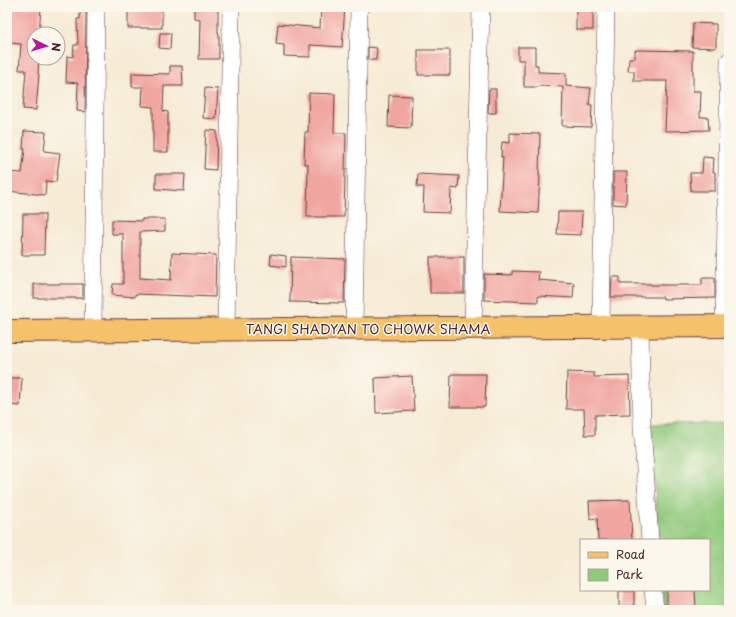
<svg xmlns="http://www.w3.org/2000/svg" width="736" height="617" font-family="'Playpen Sans',sans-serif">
<rect width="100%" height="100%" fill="#fbf7ec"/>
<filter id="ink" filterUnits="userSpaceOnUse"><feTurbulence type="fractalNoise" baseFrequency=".025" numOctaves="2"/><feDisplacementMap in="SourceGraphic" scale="8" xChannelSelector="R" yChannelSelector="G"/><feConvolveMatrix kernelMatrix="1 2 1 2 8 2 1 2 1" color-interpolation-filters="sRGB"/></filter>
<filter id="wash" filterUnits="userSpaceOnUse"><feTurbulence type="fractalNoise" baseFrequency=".012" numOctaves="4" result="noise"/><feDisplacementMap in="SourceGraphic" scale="16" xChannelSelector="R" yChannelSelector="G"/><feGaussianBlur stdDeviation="0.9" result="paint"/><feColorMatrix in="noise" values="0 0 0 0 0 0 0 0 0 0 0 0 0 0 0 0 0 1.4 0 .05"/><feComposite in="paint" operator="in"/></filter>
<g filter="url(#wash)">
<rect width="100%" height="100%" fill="#f6ebd5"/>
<path fill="#90c97c" stroke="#6d7454" d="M729,423V610H664L662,590H709V540H659L650,424Z"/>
<g id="blocks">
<g fill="#f1a5a0">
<path d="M10,7H41L39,34H34V58H39L38,74H39L36,110L23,109L26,70H19L21,44L8,43Z"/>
<rect x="128" y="7" width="34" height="21"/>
<path d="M194,7H218V33H219V59H199L200,19L194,18Z"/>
<path d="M321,7H345L342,47L310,45V57L284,56V45L276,44L278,24L320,28Z"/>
<rect x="576" y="7" width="17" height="23"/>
<path d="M80,12H86L85,112L77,111L78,83L66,82L67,56L73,57L74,45H78L77,19H80Z"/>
<path d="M693,23L716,24V48L692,47Z"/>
<path d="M160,33H171L170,49L159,48Z"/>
<path d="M368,47L377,48L376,60H368Z"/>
<path d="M518,47H535V65H538V72L566,73V86L591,88L589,105H592L591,127L562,126L563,87L538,86V87H524V60H518Z"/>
<rect x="418" y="50" width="32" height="25"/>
<path d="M635,50L693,51V91H701L700,117H708L709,130L665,131L667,81H634V71H628L629,58H635Z"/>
<path d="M170,66H182L183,86H164L163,111L168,112V152H153V107L142,106L143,87H132V73L170,74Z"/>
<path d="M205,88L218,89L216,119L203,118Z"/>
<path d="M489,89H496V113H488Z"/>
<path d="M309,93L335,94L334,133H346L344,217H307L308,164H304L305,132H308Z"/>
<path d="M389,95L412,96L411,128L388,127Z"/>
<path d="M206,130L217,131L216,170L204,169Z"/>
<path d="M24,131L46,132L44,151L60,153L56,182L46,181L45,195L7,191V172L22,173L25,149H23Z"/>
<path d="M510,133L540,134L539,176H540L538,213L500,211L503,157H501L502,142L510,143Z"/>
<path d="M703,157L714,158L713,172H715V191H691L690,173H702Z"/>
<path d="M613,172H627L626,205L613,204Z"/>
<path d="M156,174H185L184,191L156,189Z"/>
<path d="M418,174L459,176L458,189L451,188L450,213L423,212L424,187H417Z"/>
<path d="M558,212H582L581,235L557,234Z"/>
<path d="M23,214H45L44,255H22Z"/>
<path d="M142,219H165V231L140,232V278L171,280L172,253L216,255L215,297L135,294V297L112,295L113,284H123V234H112V220L142,221Z"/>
<path d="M271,254L286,256V267L270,265Z"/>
<path d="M291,257L345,259L344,303L290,302Z"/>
<rect x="430" y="257" width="34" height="36"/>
<path d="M512,271L539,272L538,280L574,283L573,298L538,296V302L484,300V274L512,275Z"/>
<path d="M612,277H620V284H651V285H702V278H715V298L663,299V297H611Z"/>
<rect x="34" y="284" width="49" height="14"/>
<path d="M567,372L594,373V377L629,376L630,414L595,415V435H585L584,409H566Z"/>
<path d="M451,374H486L485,407H450Z"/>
<path d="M412,376L414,411L376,413L375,378Z"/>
<path d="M7,378H22L20,406L7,405Z"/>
<path d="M630,500L632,540H598L597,518L590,519L589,501Z"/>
<path d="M667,590H695L696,608L667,609Z"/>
<rect x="619" y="591" width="15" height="19"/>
</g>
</g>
</g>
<g filter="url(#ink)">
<use href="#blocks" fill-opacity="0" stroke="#643e44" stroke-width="1"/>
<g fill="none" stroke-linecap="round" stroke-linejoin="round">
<defs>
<g id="minor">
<path d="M724,326L729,61"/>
<path d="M601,327L606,7"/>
<path d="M640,327L642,427L650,540"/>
<path d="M473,328L481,7"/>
<path d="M226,329L231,7"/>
<path d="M354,329L359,7"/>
<path d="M93,330L96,7"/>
<path d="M653,590L655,610"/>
</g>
<path id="primary" d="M7,331L729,326"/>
</defs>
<use href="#minor" stroke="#643e44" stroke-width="18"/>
<use href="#primary" stroke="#643e44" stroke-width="24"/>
<use href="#minor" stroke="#fff" stroke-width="17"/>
<use href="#primary" stroke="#f5c16b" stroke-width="22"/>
</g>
</g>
<g text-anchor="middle" stroke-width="3" stroke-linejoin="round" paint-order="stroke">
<g font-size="13" fill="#4a1f2b" stroke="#fbf7ec">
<text x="368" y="334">TANGI SHADYAN TO CHOWK SHAMA</text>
</g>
</g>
<rect width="736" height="617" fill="none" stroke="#fbf7ec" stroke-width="24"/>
<rect x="580" y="539" width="130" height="52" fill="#fbf7ec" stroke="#b4a19f"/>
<rect x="588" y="552" width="20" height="6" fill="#f5c16b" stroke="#b4a19f"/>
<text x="616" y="559" font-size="12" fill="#4a1f2b">Road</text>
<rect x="588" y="569" width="20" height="12" fill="#90c97c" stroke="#b4a19f"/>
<text x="616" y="579" font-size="12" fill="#4a1f2b">Park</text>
<g transform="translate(46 46) rotate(95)"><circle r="19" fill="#fbf7ec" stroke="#b4a19f"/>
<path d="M0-3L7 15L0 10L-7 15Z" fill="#b5179e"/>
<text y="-6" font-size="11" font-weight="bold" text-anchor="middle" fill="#4a1f2b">N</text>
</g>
</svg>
